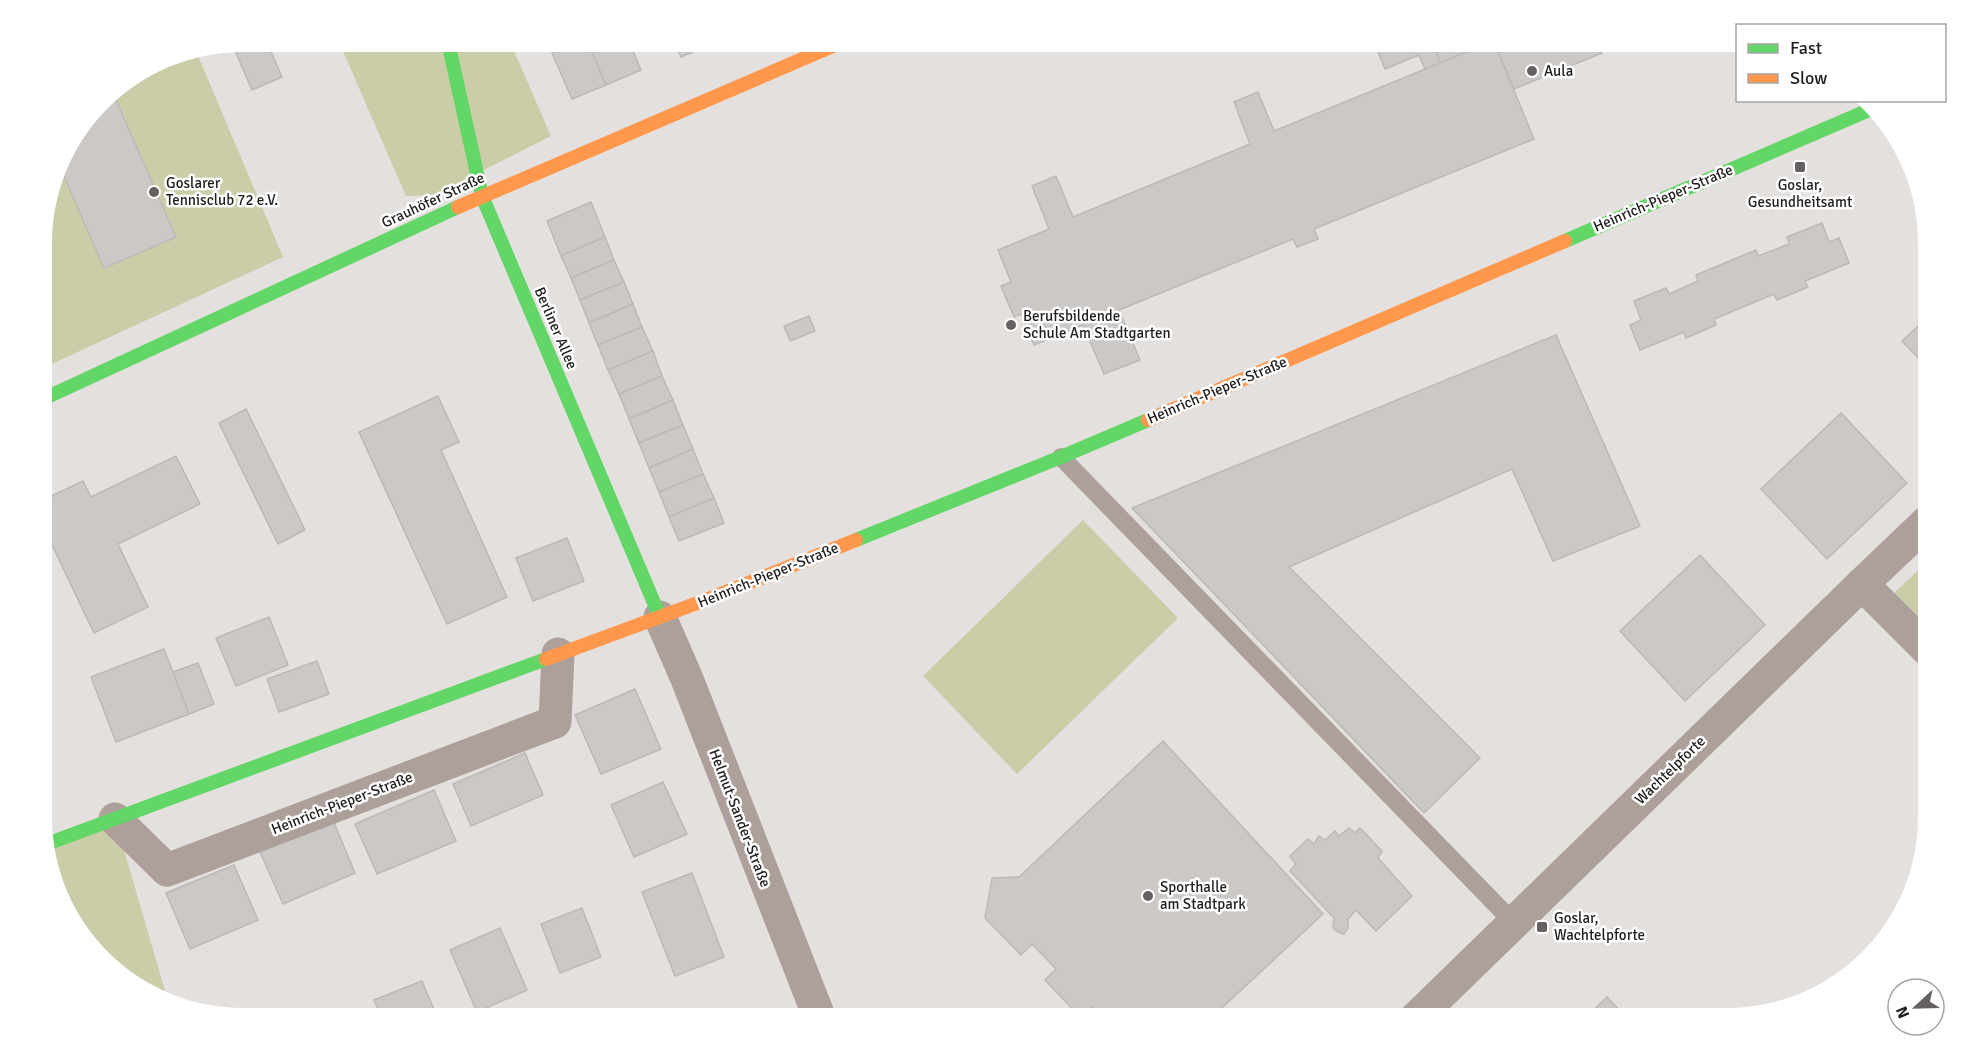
<svg xmlns="http://www.w3.org/2000/svg" width="1970" height="1061" font-family="Signika,sans-serif">
<rect width="100%" height="100%" fill="#e4e0de"/>
<g fill="#cbcca8">
<path d="M339,42H510L551,136L434,195L406,196Z"/>
<path d="M196,51L283,257L43,368L42,230L63,155L110,92L167,57Z"/>
<path d="M1083,520L1178,618L1017,774L923,676Z"/>
<path d="M1927,562V632L1892,595Z"/>
<path d="M115,819L168,1001L154,998L76,930L44,845Z"/>
</g>
<g fill="#cbc8c6" stroke="#bcb9b8" stroke-width="1.5">
<path d="M244,42H267L282,77L252,90L232,44Z"/>
<path d="M578,42H588L606,85L572,99L552,53Z"/>
<path d="M588,42H629L641,70L606,85Z"/>
<path d="M675,42H716L681,57Z"/>
<path d="M1374,42H1419L1420,44L1432,42L1441,63L1425,69L1419,55L1385,69Z"/>
<path d="M1432,42H1491L1441,63Z"/>
<path d="M1491,42H1494L1534,139L1314,229L1318,239L1297,247L1293,239L1119,310L1140,360L1104,374L1083,325L1034,345L1021,314L1014,317L1001,286L1011,282L998,250L1049,229L1032,186L1056,176L1073,217L1250,144L1234,102L1258,92L1274,131Z"/>
<path d="M1494,42H1597L1602,53L1514,89Z"/>
<path d="M112,91L176,237L104,268L60,167L63,155Z"/>
<path d="M591,202L605,237L561,256L547,221Z"/>
<path d="M1822,223L1829,242L1839,238L1849,263L1805,281L1808,287L1777,300L1774,294L1714,319L1716,325L1686,338L1684,332L1640,350L1630,325L1641,320L1634,301L1666,288L1669,294L1698,281L1696,275L1756,250L1758,256L1789,244L1787,237Z"/>
<path d="M605,237L614,260L571,278L561,256Z"/>
<path d="M614,260L624,282L580,300L571,278Z"/>
<path d="M624,282L633,304L589,323L580,300Z"/>
<path d="M633,304L642,327L598,345L589,323Z"/>
<path d="M809,316L815,331L790,341L784,326Z"/>
<path d="M1927,318V367L1902,341Z"/>
<path d="M642,327L653,351L608,370L598,345Z"/>
<path d="M1556,335L1640,526L1553,561L1512,469L1289,567L1480,758L1424,813L1132,508Z"/>
<path d="M653,351L662,376L619,394L608,370Z"/>
<path d="M662,376L673,400L629,419L619,394Z"/>
<path d="M438,396L459,442L441,450L507,597L447,624L359,432Z"/>
<path d="M673,400L683,425L639,443L629,419Z"/>
<path d="M246,409L305,530L278,544L219,423Z"/>
<path d="M1841,413L1907,483L1827,559L1761,489Z"/>
<path d="M683,425L693,449L649,468L639,443Z"/>
<path d="M693,449L703,474L659,492L649,468Z"/>
<path d="M176,456L200,504L118,544L148,607L94,633L43,526V500L83,481L91,497Z"/>
<path d="M703,474L714,498L669,517L659,492Z"/>
<path d="M714,498L724,523L679,541L669,517Z"/>
<path d="M567,538L584,581L533,601L516,558Z"/>
<path d="M1700,555L1765,625L1685,701L1620,631Z"/>
<path d="M269,617L288,665L236,686L216,638Z"/>
<path d="M164,649L189,714L116,742L91,677Z"/>
<path d="M317,661L329,694L279,712L267,679Z"/>
<path d="M198,663L214,704L189,714L173,672Z"/>
<path d="M635,689L661,749L601,774L575,715Z"/>
<path d="M1163,741L1323,914L1210,1019H1103L1092,1007L1081,1018L1045,980L1056,969L1032,944L1021,955L985,918L992,878L1019,877Z"/>
<path d="M525,753L543,795L471,826L453,784Z"/>
<path d="M663,782L687,834L634,857L611,805Z"/>
<path d="M434,790L456,841L377,874L355,824Z"/>
<path d="M333,820L355,873L283,904L260,852Z"/>
<path d="M1349,828L1355,833L1360,828L1382,851L1378,858L1412,896L1376,931L1356,910L1348,919V928L1344,934L1336,931L1333,927L1334,918L1290,871L1296,864L1290,856L1308,839L1314,844L1319,836L1325,840L1335,831L1339,836Z"/>
<path d="M234,865L258,920L190,949L166,893Z"/>
<path d="M692,873L724,957L675,976L642,892Z"/>
<path d="M582,908L601,957L560,973L541,924Z"/>
<path d="M500,928L527,990L477,1012L450,950Z"/>
<path d="M422,981L438,1019H382L374,1000Z"/>
<path d="M1607,997L1622,1013L1615,1019H1584Z"/>
</g>
<g fill="none" stroke-linecap="round" stroke-linejoin="round">
<path stroke="#ad9f99" stroke-width="18" d="M1061,457L1513,922"/>
<g stroke="#ad9f99" stroke-width="33">
<path d="M1862,584L1928,650"/>
<path d="M660,617L687,679L820,1019"/>
<path d="M115,819L167,870L555,722L558,654"/>
<path d="M1415,1019L1862,584L1927,522"/>
</g>
<g stroke="#63d668" stroke-width="14">
<path d="M448,42L482,196L660,617"/>
<path d="M1565,241L1869,110"/>
<path d="M43,399L458,207"/>
<path d="M856,540L1061,457L1148,420"/>
<path d="M44,845L546,659"/>
</g>
<g stroke="#ff974d" stroke-width="14">
<path d="M458,207L842,42"/>
<path d="M1148,420L1565,241"/>
<path d="M546,659L711,598L856,540"/>
</g>
</g>
<g fill="#656160" stroke="#fff" stroke-width="2">
<circle cx="1532" cy="71" r="6"/>
<rect x="1794" y="161" width="12" height="12" rx="3"/>
<circle cx="154" cy="192" r="6"/>
<circle cx="1011" cy="325" r="6"/>
<circle cx="1148" cy="896" r="6"/>
<rect x="1536" y="921" width="12" height="12" rx="3"/>
</g>
<g text-anchor="middle" stroke-width="5" stroke-linejoin="round" paint-order="stroke">
<g font-size="15" fill="#201d1c" stroke="#fff" text-anchor="start">
<text x="1544" y="76">Aula</text>
<text x="166" y="188">Goslarer<tspan x="166" dy="17">Tennisclub 72 e.V.</tspan></text>
<text x="1800" y="190" text-anchor="middle">Goslar,<tspan x="1800" dy="17">Gesundheitsamt</tspan></text>
<text x="1023" y="321">Berufsbildende<tspan x="1023" dy="17">Schule Am Stadtgarten</tspan></text>
<text x="1160" y="892">Sporthalle<tspan x="1160" dy="17">am Stadtpark</tspan></text>
<text x="1554" y="923">Goslar,<tspan x="1554" dy="17">Wachtelpforte</tspan></text>
</g>
<g font-size="15" fill="#201d1c" stroke="#fff">
<text transform="translate(1663 198) rotate(-23)" y="5">Heinrich-Pieper-Straße</text>
<text transform="translate(433 200) rotate(-25)" y="5">Grauhöfer Straße</text>
<text transform="translate(556 328) rotate(67)" y="5">Berliner Allee</text>
<text transform="translate(1217 390) rotate(-23)" y="5">Heinrich-Pieper-Straße</text>
<text transform="translate(768 575) rotate(-22)" y="5">Heinrich-Pieper-Straße</text>
<text transform="translate(1670 770) rotate(-44)" y="5">Wachtelpforte</text>
<text transform="translate(342 803) rotate(-21)" y="5">Heinrich-Pieper-Straße</text>
<text transform="translate(740 818) rotate(69)" y="5">Helmut-Sander-Straße</text>
</g>
</g>
<path d="M0 0H1970V1061H0ZM243 52H1727A191 191 0 0 1 1918 243V817A191 191 0 0 1 1727 1008H243A191 191 0 0 1 52 817V243A191 191 0 0 1 243 52Z" fill="#fff" fill-rule="evenodd"/>
<rect x="1736" y="24" width="210" height="78" fill="#ffffff" stroke="#a6a5a4" stroke-width="1.5"/>
<rect x="1748" y="44" width="30" height="9" fill="#63d668" stroke="#a6a5a4" stroke-width="1.5"/>
<text x="1790" y="54" font-size="18" fill="#201d1c">Fast</text>
<rect x="1748" y="74" width="30" height="9" fill="#ff974d" stroke="#a6a5a4" stroke-width="1.5"/>
<text x="1790" y="84" font-size="18" fill="#201d1c">Slow</text>
<g transform="translate(1916 1007) rotate(248)"><circle r="28" fill="#ffffff" stroke="#a6a5a4" stroke-width="1.5"/>
<path d="M0-4.5L10 22L0 15L-10 22Z" fill="#656160"/>
<text y="-9" font-size="16" font-weight="bold" text-anchor="middle" fill="#201d1c">N</text>
</g>
</svg>
